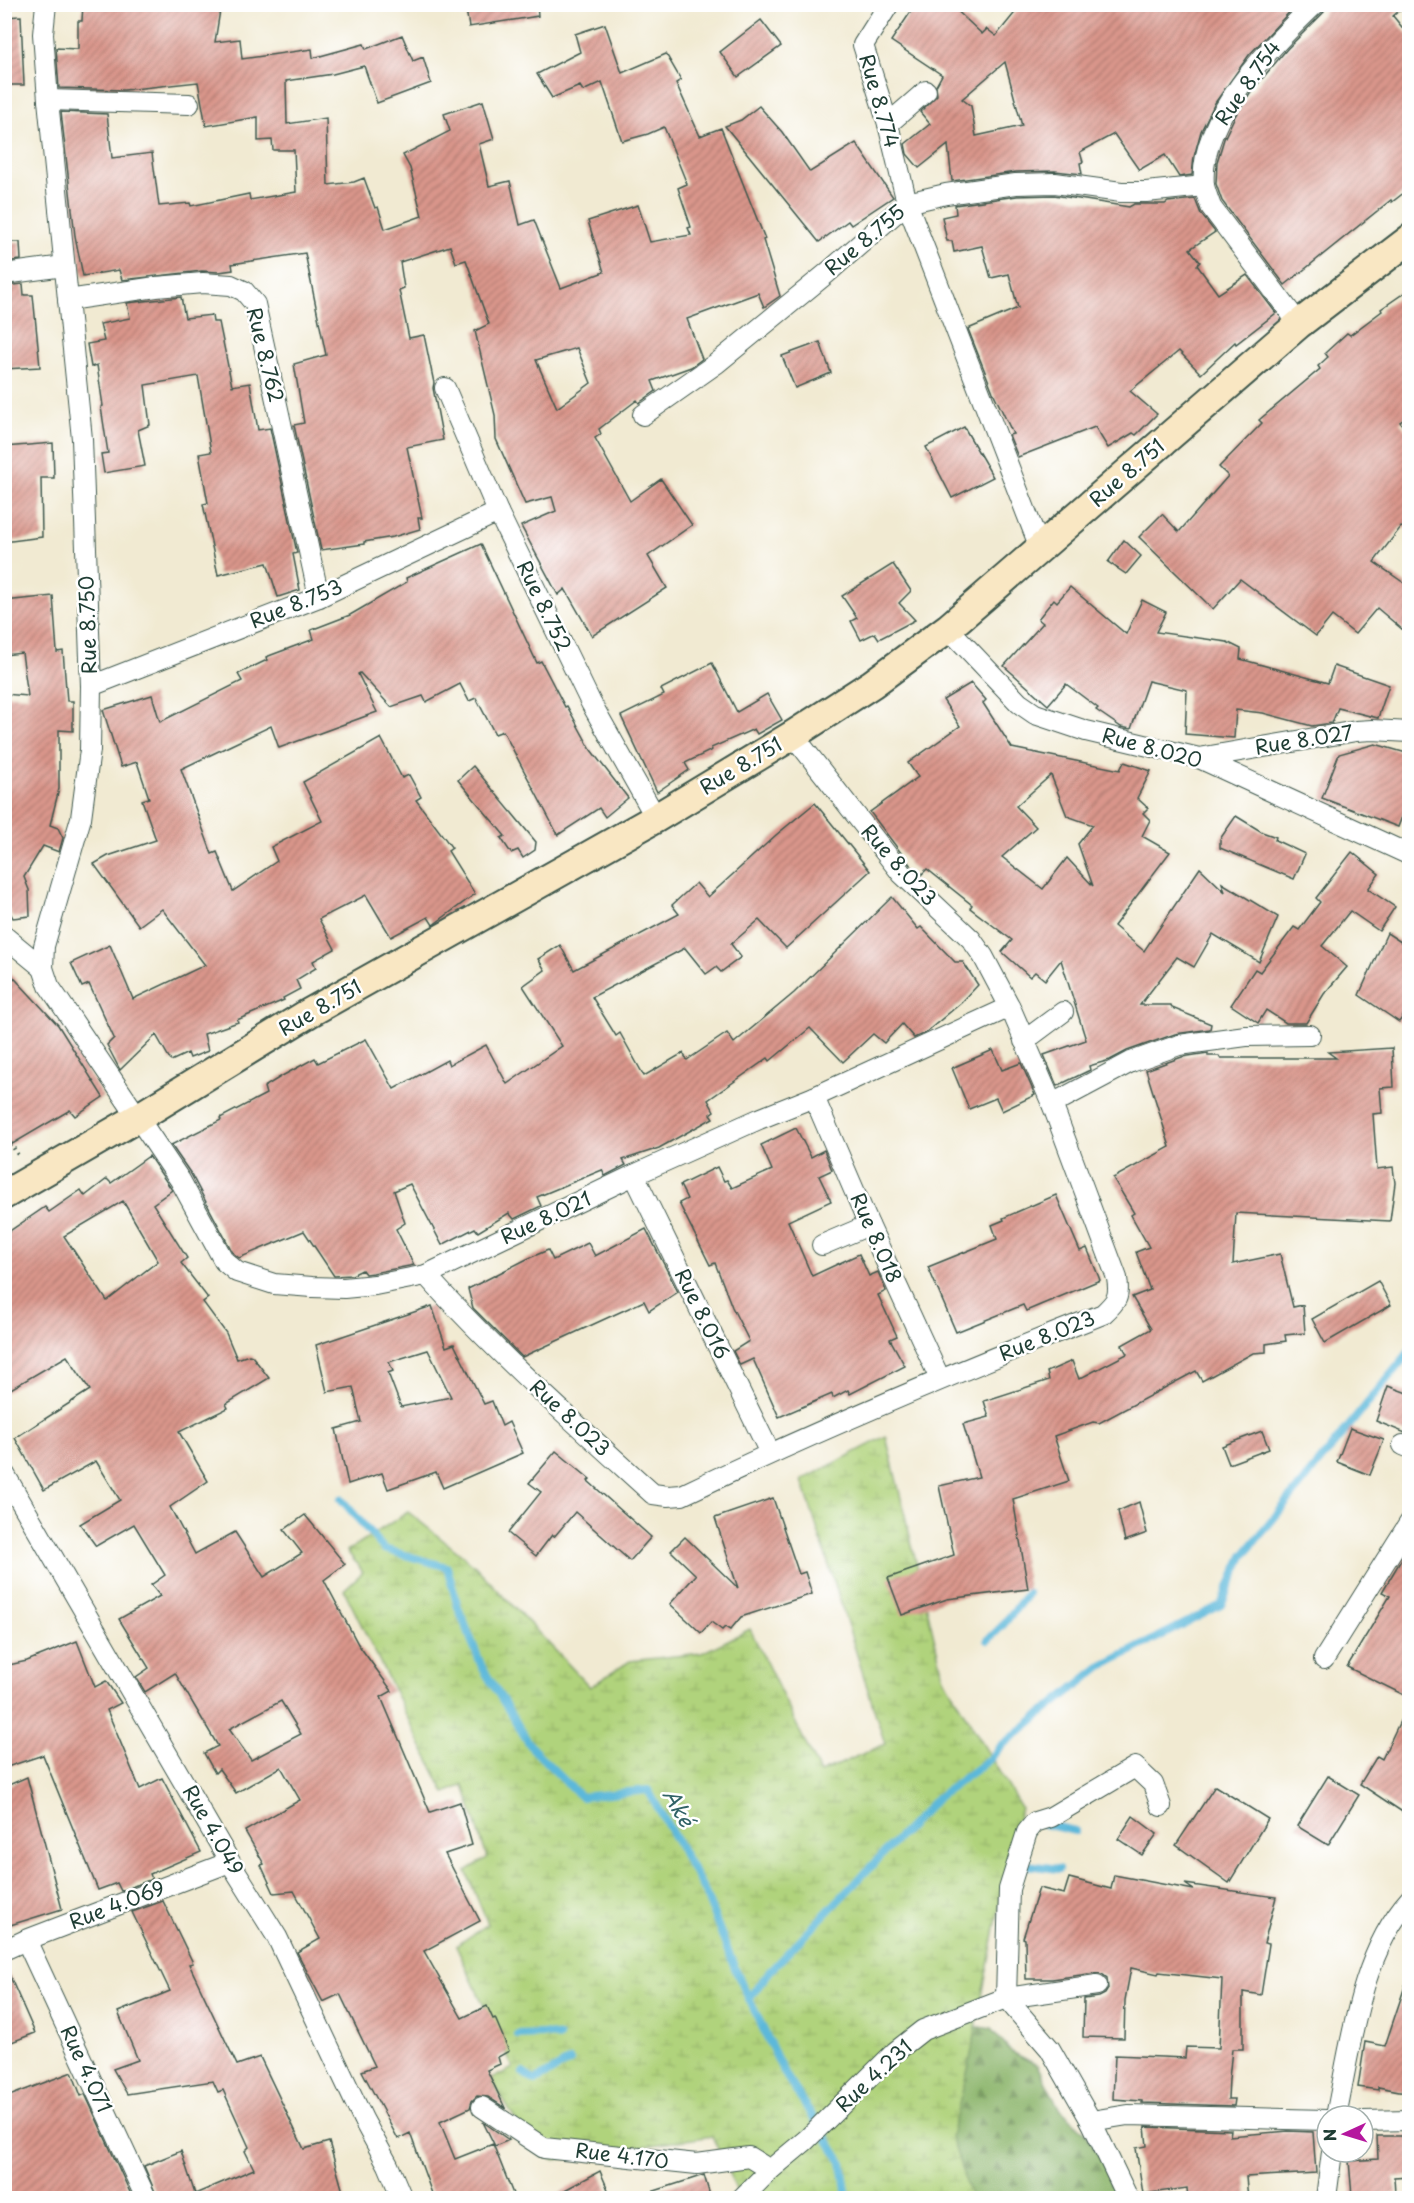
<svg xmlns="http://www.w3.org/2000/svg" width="1414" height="2203" font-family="'Playpen Sans',sans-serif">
<defs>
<pattern id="forest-firs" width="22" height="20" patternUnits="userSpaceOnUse" patternTransform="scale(1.5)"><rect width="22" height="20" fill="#8cb56c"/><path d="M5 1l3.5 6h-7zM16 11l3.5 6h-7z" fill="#72945a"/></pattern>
<pattern id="wetland-marsh" width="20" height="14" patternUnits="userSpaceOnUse" patternTransform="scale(1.5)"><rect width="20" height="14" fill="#b0d37c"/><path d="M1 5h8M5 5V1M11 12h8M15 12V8" fill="none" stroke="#97b66c"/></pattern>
<pattern id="building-hatch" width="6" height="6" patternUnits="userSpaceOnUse" patternTransform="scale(1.5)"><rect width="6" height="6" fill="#da968b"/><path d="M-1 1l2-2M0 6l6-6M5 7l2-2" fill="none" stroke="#b07c72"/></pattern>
</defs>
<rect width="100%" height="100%" fill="#fff"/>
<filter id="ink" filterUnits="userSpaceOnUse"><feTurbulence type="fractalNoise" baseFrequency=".0167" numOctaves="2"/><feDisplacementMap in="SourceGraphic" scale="12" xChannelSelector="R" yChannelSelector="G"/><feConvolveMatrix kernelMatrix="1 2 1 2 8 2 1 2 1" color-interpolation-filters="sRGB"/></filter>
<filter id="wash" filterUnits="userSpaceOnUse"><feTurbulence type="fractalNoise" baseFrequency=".008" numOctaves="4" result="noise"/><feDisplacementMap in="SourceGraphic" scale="24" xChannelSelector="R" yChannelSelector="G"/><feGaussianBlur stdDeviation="1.35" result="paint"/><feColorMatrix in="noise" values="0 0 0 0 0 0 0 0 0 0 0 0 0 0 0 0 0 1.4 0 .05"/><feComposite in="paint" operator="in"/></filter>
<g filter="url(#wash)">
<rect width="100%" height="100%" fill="#f1ead2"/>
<path fill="url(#forest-firs)" stroke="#567950" stroke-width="1.5" d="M980,2027L991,2029L1010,2051L1037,2065L1059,2108L1085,2132L1125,2198H855L964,2028Z"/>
<path fill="url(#wetland-marsh)" stroke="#688858" stroke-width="1.5" d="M886,1436L944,1679L1021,1808L1010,1849L969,2065L951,2136L971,2198H813L811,2194L797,2198H740L712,2136L553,2160L533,2150L491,2079L513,2068L456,1946L488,1924L466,1871L487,1858L464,1785L445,1793L344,1590L363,1572L347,1551L408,1512L474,1565L590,1687L630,1661L702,1653L750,1629L820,1773L885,1744L802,1480Z"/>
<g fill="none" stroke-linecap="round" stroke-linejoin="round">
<g stroke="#5cb8da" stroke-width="8">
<path d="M341,1499L384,1549L447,1567L458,1607L482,1667L532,1748L581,1797L648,1790L704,1890L735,1969L783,2071L842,2162L847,2198"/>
<path d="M988,1640L1003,1625L1028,1593"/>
<path d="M1044,1824L1075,1831"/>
<path d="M1019,1864L1059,1869"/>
<path d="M749,1998L770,1971L937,1798L990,1759L1001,1746L1100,1667L1221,1605L1243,1556L1410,1351"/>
<path d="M518,2035L544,2034L559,2037"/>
<path d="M523,2073L535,2081L570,2061"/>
</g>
</g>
<g id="blocks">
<g fill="url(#building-hatch)" fill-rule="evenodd">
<path d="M83,4H221L215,42L240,39L242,59L312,49L313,58L364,44L366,49L402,35L413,61L423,57L431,83L377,103L364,66L333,74L286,81L287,124L326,118L328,185L354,182L364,178L375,208L378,207L385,229L422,216L410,168L403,155L450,131L444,114L483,101L494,139L479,144L489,186L510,181L520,225L534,220L561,288L604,272L588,221L638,205L650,242L691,235L688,228L691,227L678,188L687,184L664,127L648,134L622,141L602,82L583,91L580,86L552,98L537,74L580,52L575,34L605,24L622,73L666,54L681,80L676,83L700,136L721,128L765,239L763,240L780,296L764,307L758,293L687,319L702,359L691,367L652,381L656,391L639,403L637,400L599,429L601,434L595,438L630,501L661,479L692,525L648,556L667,588L592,636L565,589L558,595L521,526L556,511L552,497L525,504L496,439L495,415L475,331L489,324L466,260L456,263L450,246L400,262L404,288L399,290L409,338L424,335L434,383L433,388L443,440L407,447L422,518H418L420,529L393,537L364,542V544L321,550L294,425L304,423L294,364L326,355L305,253L232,264L233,270L219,272L202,271L122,280L119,270L83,276L75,236L61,112L107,114L112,158L152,153L159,206L190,203L191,206L249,194L250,200L296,192L294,150H273L272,140L258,141V117L206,126L198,82L124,90L59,88L56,48L78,49V21H82ZM577,348L591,383L557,408L536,360Z"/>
<path d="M465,4H537L538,16L469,27Z"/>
<path d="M916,4H950L982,34L987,29L996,36L1022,4H1297L1249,55L1215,103L1201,131L1194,157L1192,175L1179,177L1165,155L1139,170L1114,134L1080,152L1083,162L1080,163L1082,174L1055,171L1016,172L952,181L948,145L919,168L907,154L905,144L930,124L920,112L937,95L936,86L942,75L891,41ZM1005,62L1022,126L976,136L971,106L962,99Z"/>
<path d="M1327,4H1407L1393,16L1410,37V188L1392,202L1391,200L1285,285L1222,201L1216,184L1217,162L1224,139L1235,116L1250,93L1287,49L1323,13Z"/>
<path d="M21,16L24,85H4V17Z"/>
<path d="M761,20L781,46L738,77L720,52Z"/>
<path d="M759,106L782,132L810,172L856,143L893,197L851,225L848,221L819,242L725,126L741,120Z"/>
<path d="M1054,195L1129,207L1134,204H1165L1168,202L1195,199L1201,214L1215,232L1190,249L1200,262L1197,265L1218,294L1247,275L1276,313L1236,344L1235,342L1201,374L1179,351L1130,391L1157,414L1136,435L1133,433L1108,448L1095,427L1018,457L1009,435L1013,434L993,392L968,329L1018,308L1009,274L991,278L982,246L954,252L952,241H947L942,217L956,214L955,205L1017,196Z"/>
<path d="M4,242H20L21,260L4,262Z"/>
<path d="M23,284L24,295H33L40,367L4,369V286Z"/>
<path d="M1410,289V415L1400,422L1410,436V529L1401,527L1374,562L1404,583L1410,590V636L1377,608L1355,634L1332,616L1316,636L1240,579L1213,609L1139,537L1162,514L1179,532L1228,476L1219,467L1262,423L1259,420L1320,369L1318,366L1328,357L1325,353L1347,333L1350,335L1382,311L1381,309Z"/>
<path d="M181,297L185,318L212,315L213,322H219L232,386L250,383L258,430L270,428L297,553L293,554L300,590L278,597L267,563L218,575L203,504L208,503L199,454L211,452L198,376L145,385L150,425L138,430L145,466L104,473L101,454L108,453L101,407L103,406L97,365L91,367L87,344L104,341L100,324L130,318L127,303Z"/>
<path d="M820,342L831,373L795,388L782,356Z"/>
<path d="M964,427L993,477L952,498L926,447Z"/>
<path d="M53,443L54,478H41L42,537L4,542V447Z"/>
<path d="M1124,540L1141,556L1126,574L1108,562Z"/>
<path d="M481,544L537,663L541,661L565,707L567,706L591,750L628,798L605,817L599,808L558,835L503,731L495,734L476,698L469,701L460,684L426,702L423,696L391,707L360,673L358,674L377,712L279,748L271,726L181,769L212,854L217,852L233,891L277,861L271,847L322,821L303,782L381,738L402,778L409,775L421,797L416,800L452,848L448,851L475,894L433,925L428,917L391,937L366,895L319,919L335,949L313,961L316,968L296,980L300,989L283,998L284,1000L237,1020L238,1022L204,1034L208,1051L190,1058L188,1053L171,1061L156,1035L120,1070L107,1045L114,1038L89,984L82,987L71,963L110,945L133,999L205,965L162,909L139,926L94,864L108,856L156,840L142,800L149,798L137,762L121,767L103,710L152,695L160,722L242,681L238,674L267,660L266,657L314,639L311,630L350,615L407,582L406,578Z"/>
<path d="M893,564L911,591L899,603L915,620L879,639L875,633L861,640L851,621L857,618L842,596Z"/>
<path d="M1070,587L1126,634L1142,600L1166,612L1156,632L1227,642L1241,649L1240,659L1328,683L1334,666L1389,685L1378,718L1338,708L1332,723L1312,726L1263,713L1236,710L1234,738L1185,734L1187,690L1148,681L1131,729L1121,727L1096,710L1098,708L1066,684L1048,705L1004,666L1043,623L1038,619L1054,599L1057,602Z"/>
<path d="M53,596L57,652L63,651L67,701H73V731L59,730V789L50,825L58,828L63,838L59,852L43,846L24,877L29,890L30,916L13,918L6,905L4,908V694L28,696L22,653L4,655V601Z"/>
<path d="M712,663L737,712L767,694L782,720L757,734L754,729L711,748L712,750L685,763L689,770L657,792L621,716L664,695L661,689Z"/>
<path d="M971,683L986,700L983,703L1012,748L1120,770L1124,762L1151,771L1137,798L1148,808L1143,813L1150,820L1142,836L1170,852L1114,926L1144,951L1200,868L1225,892L1222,883L1278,917L1259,962L1213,934L1194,967L1177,957L1140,1005H1171L1172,1008L1211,1024L1210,1029L1175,1034L1127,1051L1110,1060L1089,1066L1090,1070L1057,1086L1044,1055L1086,1040L1061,960L1045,980L1035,972L1030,977L1002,952L1012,940L970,908L972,905L927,869L921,875L911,866L870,812L918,777L908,763L960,726L943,700ZM1051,775L1067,816L1093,825L1078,844L1093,886L1067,858L1043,889L1002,857L1036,827L1016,806Z"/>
<path d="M1375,744L1410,754V796L1398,827L1322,798L1339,754Z"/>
<path d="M473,766L536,842L535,850L523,858L518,850L511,853L501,838L505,836L458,780Z"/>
<path d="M815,803L870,871L786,948L759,920L731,944L741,957L721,972L716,967L706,974L685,948L592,997L616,1036L620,1033L644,1076L683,1053L687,1060L727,1033L734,1043L794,993L892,897L918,929L921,927L955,962H963L978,985L961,1003L925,1033L914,1038L902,1024L884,1043L873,1034L843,1062L810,1028L770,1061L768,1058L708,1100L714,1111L710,1114L713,1118L659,1148L623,1160L626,1165L605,1176L602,1170L537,1197L541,1206L514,1219L509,1213L478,1232L475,1228L442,1245L410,1184L394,1191L405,1223L396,1229L414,1265L373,1273L365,1274L362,1270L352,1275L334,1276L304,1231L239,1258L233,1253L191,1174L171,1145L221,1120L220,1118L266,1094L264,1087L282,1076L315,1058L318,1063L366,1039L394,1089L447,1060L449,1065L486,1045L507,1084L562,1046L523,986L545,970L538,959L560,945L574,970L679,914L672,905L696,883L708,897L776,835Z"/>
<path d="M1236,816L1262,832L1276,837L1275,840L1305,854L1294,879L1220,848V839Z"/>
<path d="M1352,852L1379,874L1368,889L1395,907L1379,931L1350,911L1322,946L1347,967L1324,994L1306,1023H1286L1266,1010L1258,1023L1231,1005L1255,969L1260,972L1294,927L1299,930L1320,902L1316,898Z"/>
<path d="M1387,933L1410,948V1007L1399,1022L1359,995Z"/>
<path d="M4,967L58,1025L103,1097L75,1116L70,1110L4,1149Z"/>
<path d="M1392,1048L1394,1087L1380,1088L1382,1113L1373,1114L1377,1169L1393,1167L1395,1183L1390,1221L1236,1213L1233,1264L1280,1254L1293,1307L1303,1305L1305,1333L1285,1335L1286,1341L1266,1344V1352L1253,1353L1202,1381L1196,1371L1099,1423L1093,1422L1054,1436L1069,1481L1013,1499L1028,1589L947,1599L902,1615L888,1578L954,1555L939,1486L979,1477L963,1424L989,1417L984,1401L1049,1380L1047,1372L1072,1361L1079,1379L1127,1354L1122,1345L1151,1329L1132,1297L1150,1290L1136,1252L1149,1247L1131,1215L1134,1213L1113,1178L1170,1147L1146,1070L1182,1057L1208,1053V1056H1219L1220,1058H1336L1328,1052Z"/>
<path d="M993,1050L1002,1070L1021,1063L1035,1095L1002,1111L996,1098L969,1109L952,1068Z"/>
<path d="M796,1128L811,1157L824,1150L832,1170L819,1176L831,1201L788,1221L812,1276L859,1254L869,1276L878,1272L886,1291L878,1295L897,1336L890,1339L905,1366L850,1394L848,1390L833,1398L832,1394L779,1417L753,1359L740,1365L733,1351L749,1341L732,1307L715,1263L710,1265L679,1203L687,1199L680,1185L717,1167L724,1181L727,1180L732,1188L772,1170L761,1145Z"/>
<path d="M149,1156L172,1190L153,1204L187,1258L181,1263L208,1298L203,1302L226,1333L237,1359L249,1355L252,1356L269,1378L226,1404L228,1408L179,1432L208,1481L170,1507L195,1554L235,1532L264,1577L302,1553L284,1530L305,1515L345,1564L324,1580L358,1644L392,1691L381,1697L430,1812L460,1802L472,1845L445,1854L480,1921L424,1951L462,2018L487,2006L493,2019L495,2018L509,2051L498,2057L500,2064L487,2070L505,2108L488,2097L477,2096L472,2101L470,2108L440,2122L455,2159L493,2144L515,2199H434L410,2133L398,2139L362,2071L375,2066L340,1994L323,2002L297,1952L320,1939L294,1891L274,1893L261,1865L264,1864L245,1831L300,1800L281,1767L236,1793L219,1769L215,1773L204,1753L218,1746L175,1673L145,1692L136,1677L149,1668L119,1619L160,1596L151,1585L165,1575L134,1524L96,1546L80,1524L120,1500L96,1461L44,1490L15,1438L90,1390L67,1356L4,1393V1235L45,1207L49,1212L81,1190L85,1196L107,1179L111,1183ZM123,1201L158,1261L107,1301L64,1236ZM281,1701L301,1734L251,1760L229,1729Z"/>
<path d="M1056,1195L1080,1251L1087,1248L1100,1280L1026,1311L1023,1305L956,1332L928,1267L997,1239L992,1225L1004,1220L1003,1218Z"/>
<path d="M646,1229L678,1292L649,1311L644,1301L522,1357L473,1308L468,1289L527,1259L548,1250L553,1260L588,1243L595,1256Z"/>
<path d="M1378,1281L1391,1305L1325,1343L1312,1319Z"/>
<path d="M432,1306L446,1347L454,1344L484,1404L492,1401L502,1426L509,1422L523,1453L443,1488L436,1472L388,1489L382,1473L348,1484L336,1429L361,1422L353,1387L327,1392L316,1345ZM428,1350L451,1397L401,1407L388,1373L393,1371L389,1362Z"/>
<path d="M1388,1386L1410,1394V1435L1376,1421Z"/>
<path d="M1350,1428L1384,1440L1370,1475L1337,1462Z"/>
<path d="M1262,1431L1269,1449L1229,1464L1222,1446Z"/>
<path d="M556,1451L590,1479L588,1481L651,1537L630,1561L575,1512L554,1537L552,1535L536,1556L508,1533L541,1492L529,1483Z"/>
<path d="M773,1498L799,1574L805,1572L812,1594L741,1617L730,1630L725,1627L722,1630L711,1622L701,1633L670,1604L696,1575L671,1551L685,1537L738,1588L715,1518Z"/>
<path d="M1139,1502L1147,1533L1125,1541L1118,1511Z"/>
<path d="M1410,1545V1698L1347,1667L1390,1596L1382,1592Z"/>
<path d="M77,1641L95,1687L106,1681L121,1703L107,1710L140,1789L162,1778L201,1852L150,1874L152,1879L121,1891L117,1883L98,1890L43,1755L4,1768V1666L27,1661Z"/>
<path d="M1410,1700V1817L1360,1784L1377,1756L1382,1759Z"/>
<path d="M1328,1776L1359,1795L1328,1845L1297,1826Z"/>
<path d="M27,1777L62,1909L4,1927V1787Z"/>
<path d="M1215,1786L1268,1819L1229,1883L1176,1845Z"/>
<path d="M1133,1816L1157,1834L1142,1855L1118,1839Z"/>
<path d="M1114,1875L1194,1890L1185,1884L1276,1897L1264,1943L1269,1944L1261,1995L1243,1992V2049H1232L1229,2079L1228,2099H1235L1234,2106L1142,2103V2101L1113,2099L1115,2055L1185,2058L1186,2047L1219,2048L1222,1979L1159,1972L1158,1974L1131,1968L1125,2000L1124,2038L1083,2037L1084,1999L1099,1997L1105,1994L1108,1989L1107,1978L1102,1974L1095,1973L1052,1979H1026L1025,1939L1023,1938L1039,1888L1064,1894L1069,1878L1111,1889Z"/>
<path d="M163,1901L193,1963L189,1964L237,2065L260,2057L304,2149L329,2142L345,2199H158L144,2166L181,2151L195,2194L254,2169L245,2151L249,2147L223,2090L218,2092L213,2081L127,2094L113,2069L138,2060L118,2012L170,1991L132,1912Z"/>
<path d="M4,1963L35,2033L4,2045Z"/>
<path d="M1406,1983H1410V2093L1378,2087V2090L1358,2087L1365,2042L1385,2046Z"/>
<path d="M72,2072L81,2096L85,2094L133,2199H4V2098Z"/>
<path d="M483,2122L509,2140L495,2146Z"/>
<path d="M1145,2127L1231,2130L1230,2136L1288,2131L1313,2132L1316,2173L1246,2177L1248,2199H1188L1187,2188L1143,2194L1136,2148L1147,2146Z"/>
<path d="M1377,2136H1410V2176L1394,2177L1395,2194L1352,2196L1349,2161L1378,2159Z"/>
<path d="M600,2171L612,2199H548Z"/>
<path d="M704,2175L711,2199H643L642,2195Z"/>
</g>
</g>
</g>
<g filter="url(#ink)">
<use href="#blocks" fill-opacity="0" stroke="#3e574c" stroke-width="1.5"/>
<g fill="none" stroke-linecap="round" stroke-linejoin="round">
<defs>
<g id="street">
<path d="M46,4L43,34L48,100L82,439L91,686L90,750L81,818L44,946L43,968L49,986L60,1002L180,1180L224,1261L237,1272L274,1284L312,1287L344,1288L375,1285L426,1275L634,1175L759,1119L814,1097L1010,1007"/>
<path d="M889,4L863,45L888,124L907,203L1040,548"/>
<path d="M48,100L189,104"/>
<path d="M888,124L926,91"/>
<path d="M4,274L64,266"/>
<path d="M68,300L156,287L203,283L231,285L244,291L255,304L319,597"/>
<path d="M1299,324L1211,207C1209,200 1205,192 1204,185C1198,118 1270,47 1315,4"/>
<path d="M445,388L498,512L591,703L656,818"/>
<path d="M643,415L717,363L826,274L907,203L946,194L1016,184L1055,183L1121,192H1146L1204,186"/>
<path d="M948,628L1019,703L1035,714L1086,731L1199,758L1410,855"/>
<path d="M91,686L319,597L498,512"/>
<path d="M1199,758L1356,731L1372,730L1410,732"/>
<path d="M4,936L43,968"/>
<path d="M1024,1041L1063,1012"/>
<path d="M814,1097L869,1225L940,1379"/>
<path d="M1052,1104L1131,1062L1179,1045L1246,1036L1310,1035"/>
<path d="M634,1175L770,1453"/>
<path d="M822,1245L869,1225"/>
<path d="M426,1275C496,1353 575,1423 653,1494L668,1496L682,1495C820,1429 961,1370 1103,1314C1117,1301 1120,1297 1117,1278L1052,1104L1010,1007L983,956L971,939L902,874L793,735"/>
<path d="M1403,1445L1410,1448"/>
<path d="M4,1473L230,1862L277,1937L363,2119L388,2165L402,2198"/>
<path d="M1324,1659L1410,1522"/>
<path d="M26,1940L146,2198"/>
<path d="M4,1950L26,1940L230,1862"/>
<path d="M482,2107L544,2148L697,2164L749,2157L770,2170"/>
<path d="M1336,2116C1351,2045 1360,1954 1410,1899"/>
<path d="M1091,2121L1128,2115L1327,2120"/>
<path d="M1363,2121L1410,2120"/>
<path d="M742,2198L770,2170L806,2140L895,2052L923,2030L1006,1998L1097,1985"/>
<path d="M1128,2198L1091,2121L1050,2049L1006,1998L1009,1889L1027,1832L1035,1822L1051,1817L1135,1767L1153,1784L1161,1806"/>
<path d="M1326,2198L1332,2152"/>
</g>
<path id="secondary" d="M4,1195L139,1117L309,1013L656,818L793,735L872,684L948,628L1299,324L1410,239"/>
</defs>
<use href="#street" stroke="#3e574c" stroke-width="22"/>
<use href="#secondary" stroke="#3e574c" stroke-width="32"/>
<g stroke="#3e574c" stroke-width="4" stroke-dasharray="1.5 4.5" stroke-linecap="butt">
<path d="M4,1133L18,1155"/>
<path d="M4,1604H5"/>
</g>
<use href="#street" stroke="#fff" stroke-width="20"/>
<use href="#secondary" stroke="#f9e7c3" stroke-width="28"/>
</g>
</g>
<g text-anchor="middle" stroke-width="5" stroke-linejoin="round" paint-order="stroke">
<g font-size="20" fill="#1f3d34" stroke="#fff">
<text transform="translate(1248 83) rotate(-55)" y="7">Rue 8.754</text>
<text transform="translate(879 101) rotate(74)" y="7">Rue 8.774</text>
<text transform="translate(865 240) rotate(-40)" y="7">Rue 8.755</text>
<text transform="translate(265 355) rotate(76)" y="7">Rue 8.762</text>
<text transform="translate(1127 473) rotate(-41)" y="7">Rue 8.751</text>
<text transform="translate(296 604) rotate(-22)" y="7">Rue 8.753</text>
<text transform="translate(544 606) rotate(64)" y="7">Rue 8.752</text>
<text transform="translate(88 625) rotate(-92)" y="7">Rue 8.750</text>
<text transform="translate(1304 740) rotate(-9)" y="7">Rue 8.027</text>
<text transform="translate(1152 748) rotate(15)" y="7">Rue 8.020</text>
<text transform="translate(741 766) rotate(-31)" y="7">Rue 8.751</text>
<text transform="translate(899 865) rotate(48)" y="7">Rue 8.023</text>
<text transform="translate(320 1008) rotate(-30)" y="7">Rue 8.751</text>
<text transform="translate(546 1218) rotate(-25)" y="7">Rue 8.021</text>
<text transform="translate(876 1238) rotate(66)" y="7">Rue 8.018</text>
<text transform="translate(702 1314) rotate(64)" y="7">Rue 8.016</text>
<text transform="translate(1047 1336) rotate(-22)" y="7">Rue 8.023</text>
<text transform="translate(570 1418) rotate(43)" y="7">Rue 8.023</text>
<text transform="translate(213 1830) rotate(60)" y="7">Rue 4.049</text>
<text transform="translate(117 1905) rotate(-21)" y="7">Rue 4.069</text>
<text transform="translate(86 2069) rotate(65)" y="7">Rue 4.071</text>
<text transform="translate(874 2076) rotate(-43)" y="7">Rue 4.231</text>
<text transform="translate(622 2156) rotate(7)" y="7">Rue 4.170</text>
</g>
<g font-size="21" font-style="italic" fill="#316266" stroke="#fff">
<text transform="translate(678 1808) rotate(60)" y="7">Aké</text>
</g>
</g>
<rect width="1414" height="2203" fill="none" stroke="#fff" stroke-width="24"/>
<g transform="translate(1345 2134) rotate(266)"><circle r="28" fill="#ffffff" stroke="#a5b1ae" stroke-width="1.5"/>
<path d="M0-4.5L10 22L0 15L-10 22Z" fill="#b5179e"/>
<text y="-9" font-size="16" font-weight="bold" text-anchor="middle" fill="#1f3d34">N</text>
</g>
</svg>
